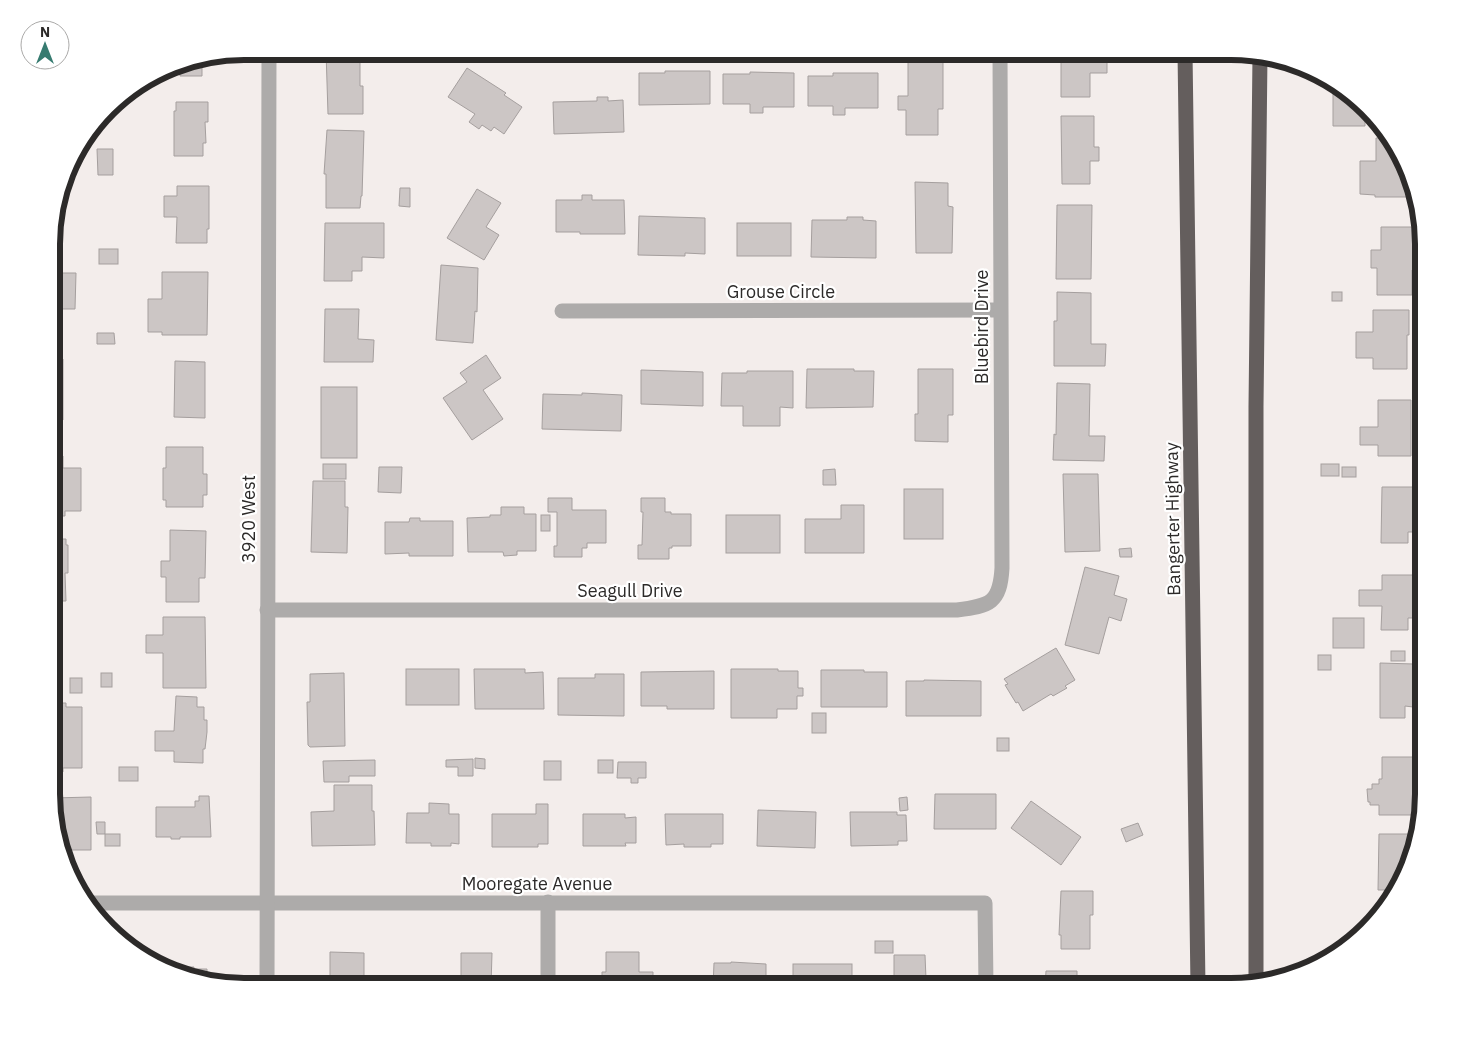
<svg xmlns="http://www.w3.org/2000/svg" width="1475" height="1038" font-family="'IBM Plex Sans',sans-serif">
<rect width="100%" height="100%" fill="#f3edeb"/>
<g fill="#ccc6c5" stroke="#a59f9e">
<path d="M326,51H360V86H363V114H328Z"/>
<path d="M1063,52H1101V57H1107V73H1090V97H1061V57H1063Z"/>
<path d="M202,59V76H180V67H168Z"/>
<path d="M908,62H943V109H938V135H906V110H898V96H908Z"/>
<path d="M467,68L506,93L504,95L522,107L504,134L494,127L491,131L482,125L479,129L469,122L475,114L448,97Z"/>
<path d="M665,71H710V104L639,105V73H665Z"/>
<path d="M750,72L794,73V107H763V113H750V104H723V74H750Z"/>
<path d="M833,73H878V108H845V115H833V106H808V76H833Z"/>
<path d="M1333,89H1345L1348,91L1365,111V126H1333Z"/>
<path d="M597,97H608V101L623,100L624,132L554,134L553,102L597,101Z"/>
<path d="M176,102H208V122H205L206,143H203V156H174V111H176Z"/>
<path d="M1061,116H1094V147H1099V161H1090V184H1062Z"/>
<path d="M327,130L364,131L362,196H361L360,208H326V174H324Z"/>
<path d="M1376,138H1387L1404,158L1412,188V197H1375V195L1360,194V161H1376Z"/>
<path d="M78,149V166H69L71,158Z"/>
<path d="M97,149H113V175H98Z"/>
<path d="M915,182L948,183V206L953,207L952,253H916Z"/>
<path d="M177,186H209V229H207V243H176L177,217H164V196H177Z"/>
<path d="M400,188H410V207L399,206Z"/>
<path d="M477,189L501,203L486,227L499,235L484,260L447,238Z"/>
<path d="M582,195H592V200H624L625,234H580V232H556V200H582Z"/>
<path d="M59,198V244H53V219Z"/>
<path d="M1057,205H1092L1091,279H1056Z"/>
<path d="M639,216L705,218V254L685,253V256L638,255Z"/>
<path d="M847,217H863V220L876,221V258L811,257L812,220H847Z"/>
<path d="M325,223H384V258L362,257V271H352V281H324Z"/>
<rect x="737" y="223" width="54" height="33"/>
<path d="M1381,227H1416V270H1412V295H1377V268H1371V250H1381Z"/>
<rect x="99" y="249" width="19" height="15"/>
<path d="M441,265L478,268L477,312L475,311L473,343L436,340Z"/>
<path d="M162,272H208L207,335H162V332H148V299H162Z"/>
<path d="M53,273H76L75,309H60L59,333H53Z"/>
<path d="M1057,292L1091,293V344H1106L1105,366H1054V321H1057Z"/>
<rect x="1332" y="292" width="10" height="9"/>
<path d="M325,309H359L358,339L374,340L373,362H324Z"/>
<path d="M1373,310H1409V335H1407V369H1373V358H1356V332H1373Z"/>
<path d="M97,333H114L115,344H97Z"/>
<path d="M486,355L501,378L483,390L503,419L472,440L443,398L467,382L460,373Z"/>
<path d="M53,359H63V420L53,419Z"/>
<path d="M175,361L205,362V418L174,417Z"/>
<path d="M807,369H854V371H874L873,407L806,408Z"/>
<path d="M918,369H953V415H948V442L915,441V414H918Z"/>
<path d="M641,370L703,372V406L641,404Z"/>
<path d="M747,371H793V408L780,407V426H743V406H721L722,373H747Z"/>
<path d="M1057,383L1090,384L1089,436H1105L1104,461L1053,460L1054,434L1056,435Z"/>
<rect x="321" y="387" width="36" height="71"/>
<path d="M582,393L622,395L621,431L542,429L543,394L582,395Z"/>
<path d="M1378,400H1411V456H1378V445H1360V427H1378Z"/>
<path d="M166,447H203V474H207V495H203V507H166V500H163V468H166Z"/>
<path d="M53,456H63V468H81V511H65V516H53Z"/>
<rect x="323" y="464" width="23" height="15"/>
<rect x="1321" y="464" width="18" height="12"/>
<path d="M379,467H402L401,493L378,492Z"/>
<rect x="1342" y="467" width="14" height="10"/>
<path d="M835,469L836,485H823V470Z"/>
<path d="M1063,474H1098L1100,551L1065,552Z"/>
<path d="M313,481H345V507H348L347,553L311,552Z"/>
<path d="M1382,487H1415V532H1408V543H1381Z"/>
<rect x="904" y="489" width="39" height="50"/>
<path d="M548,498H572V510H606V543H587V548H582V557H554V546H557V512H548Z"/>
<path d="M641,498H665V512H671V514H691V546H672V548H669V559H638V545H642L643,512H641Z"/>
<path d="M841,505H864V553H805V519H841Z"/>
<path d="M501,507H524V514H536V551H517V555L504,556L503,552H468L467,518L490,517V515H501Z"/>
<rect x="541" y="515" width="9" height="16"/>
<rect x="726" y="515" width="54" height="38"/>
<path d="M410,518H420V521H453V556H409V553L385,554V522H409Z"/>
<path d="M170,530L206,531L205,578H199V602H166V577H161V561H170Z"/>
<path d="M53,539H66V545H68V573H65L66,601H53Z"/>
<path d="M1131,548L1132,557H1120L1119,549Z"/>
<path d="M1085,567L1119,576L1114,595L1127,599L1121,621L1109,617L1099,654L1065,645Z"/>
<path d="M1382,575H1415V618H1408V630H1381L1382,606H1359V590H1382Z"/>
<rect x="53" y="617" width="6" height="68"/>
<path d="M163,617H205L206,688H163V653H146V635H163Z"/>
<rect x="1333" y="618" width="31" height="30"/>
<path d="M1056,648L1075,680L1065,686L1067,688L1053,696L1051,694L1023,711L1018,702L1016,703L1005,685L1008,684L1004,679Z"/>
<rect x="1391" y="651" width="14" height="10"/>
<rect x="1318" y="655" width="13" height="15"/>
<path d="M1380,663L1414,664L1413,707L1405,706V718H1380Z"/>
<rect x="406" y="669" width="53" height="36"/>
<path d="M474,669H525V673L543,672L544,709H475Z"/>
<path d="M731,669H778V671H798V688H803V696H797V709H777V718H731Z"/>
<path d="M821,670H864V672H887V707H821Z"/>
<path d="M714,671V709H667V706H641V672Z"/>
<rect x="101" y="673" width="11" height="14"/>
<path d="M344,673L345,746L310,747L308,745L307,702H310V674Z"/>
<path d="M595,674H624V716L558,715V678H595Z"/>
<rect x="70" y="678" width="12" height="15"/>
<path d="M924,680L981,681V716H906V681H924Z"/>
<path d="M176,696L197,697V707H204V720H207V732L205,749H203V763L174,762V751H155V731H174Z"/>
<path d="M53,703H66V707H82V768H63V772H53Z"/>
<rect x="812" y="713" width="14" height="20"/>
<rect x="997" y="738" width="12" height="13"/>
<path d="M1382,757H1413L1414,815H1379V805H1370V802H1368L1367,789H1372V784H1379V779H1382Z"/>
<path d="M475,758L485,759V769L475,768Z"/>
<path d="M473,759V776H458V767H446V760Z"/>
<path d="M375,760V776H349V782H324L323,761Z"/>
<rect x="598" y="760" width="15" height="13"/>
<rect x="544" y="761" width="17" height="19"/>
<path d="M618,762H646V778H638V783H631V778H617Z"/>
<rect x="119" y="767" width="19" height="14"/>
<path d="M334,785H372V811H374L375,845L312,846L311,812L334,811Z"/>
<path d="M935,794H996V829H934Z"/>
<path d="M199,796H209L211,837H180V839H171V837H156V807H195V801H199Z"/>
<path d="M91,797V850H63L53,819V798Z"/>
<path d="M907,797L908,810L900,811L899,798Z"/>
<path d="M1031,801L1081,837L1061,865L1011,828Z"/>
<path d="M429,803L449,804V814H459V844L451,843V846H431V843H406L407,813H429Z"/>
<path d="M536,804H548V844H538V847H492V814H536Z"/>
<path d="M758,810L816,812L815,848L757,846Z"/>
<path d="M850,812H897V815H906L907,841H898V845L851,846Z"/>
<path d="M583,814H625V818L636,817V843H625L626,846H583Z"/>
<path d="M665,814H723V844H711V847H684V844L666,845Z"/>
<path d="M96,822H105V834H97Z"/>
<path d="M1138,823L1143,835L1126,842L1121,829Z"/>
<rect x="105" y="834" width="15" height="12"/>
<path d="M1379,834H1412V859L1396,890H1378Z"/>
<path d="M1061,891H1093V915H1090V949H1061V935H1059Z"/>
<rect x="875" y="941" width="18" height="12"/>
<path d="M330,952L364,953V986H328V980H330Z"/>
<path d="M606,952H639V972H653V987L602,986V972H606Z"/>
<path d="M461,953H492L491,986H457V976H461Z"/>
<path d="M894,955H925L926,979H923V987H890V979H894Z"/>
<path d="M731,962L766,964V987H713L714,963H731Z"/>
<rect x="793" y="964" width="59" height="23"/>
<path d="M164,967H194V969H207V982L182,976Z"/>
<path d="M1046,971H1077V987H1045Z"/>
</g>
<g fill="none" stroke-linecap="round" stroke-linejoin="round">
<g stroke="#adabaa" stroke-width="15">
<path d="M562,311L1000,310"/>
<path d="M267,610H957C990,606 1000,603 1002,568L1000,52"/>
<path d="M88,903H985L986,987"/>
<path d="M267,986L269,51"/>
<path d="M548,986V902"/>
</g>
<g stroke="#645e5d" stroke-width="15">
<path d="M1185,52L1198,987"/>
<path d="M1256,981V407L1260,55"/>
</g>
</g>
<g text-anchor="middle" stroke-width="4.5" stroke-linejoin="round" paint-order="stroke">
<g font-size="18" fill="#2c2a29" stroke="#fff">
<text x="781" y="298">Grouse Circle</text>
<text transform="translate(982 327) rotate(-90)" y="6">Bluebird Drive</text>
<text transform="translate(249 519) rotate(-90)" y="6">3920 West</text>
<text transform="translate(1173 519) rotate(-91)" y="6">Bangerter Highway</text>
<text x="630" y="597">Seagull Drive</text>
<text x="537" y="890">Mooregate Avenue</text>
</g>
</g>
<path d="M0 0H1475V1038H0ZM244 60H1231A184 184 0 0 1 1415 244V794A184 184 0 0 1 1231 978H244A184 184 0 0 1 60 794V244A184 184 0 0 1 244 60Z" fill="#fff" fill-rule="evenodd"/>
<path fill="none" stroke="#2c2a29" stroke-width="6" d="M244 60H1231A184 184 0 0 1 1415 244V794A184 184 0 0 1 1231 978H244A184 184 0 0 1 60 794V244A184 184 0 0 1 244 60Z"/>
<g transform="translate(45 45)"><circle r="24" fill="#ffffff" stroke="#abaaa9"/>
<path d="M0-4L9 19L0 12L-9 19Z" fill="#367b70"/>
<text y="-8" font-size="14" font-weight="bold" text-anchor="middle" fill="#2c2a29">N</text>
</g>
</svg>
